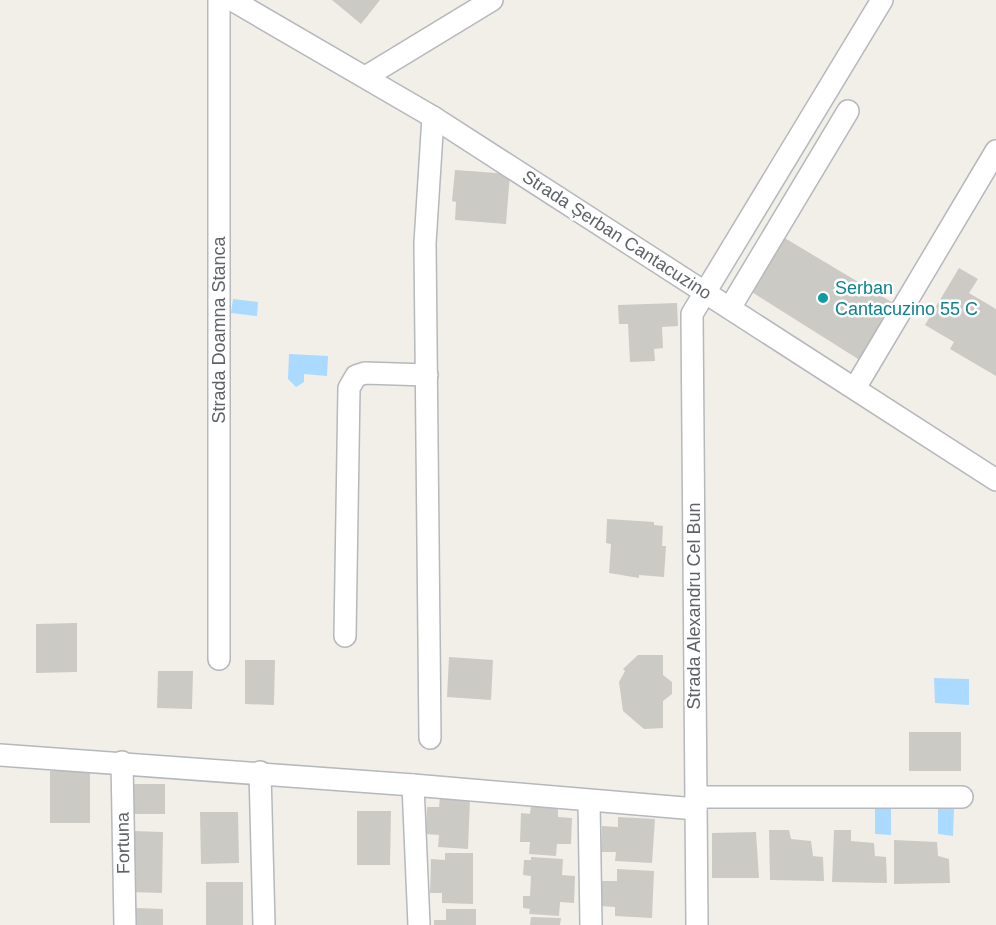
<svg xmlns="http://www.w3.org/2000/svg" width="996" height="925" font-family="Arial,sans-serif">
<rect width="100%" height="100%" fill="#f1efe8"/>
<g fill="#aadaff">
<path d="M233,299L258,302L257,316L231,313Z"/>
<path d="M289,354L328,356L327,376L304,374V382L296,387L288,379Z"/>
<path d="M934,678L969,679V705L935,703Z"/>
<path d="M938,807L954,808L953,836L938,834Z"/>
<path d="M875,808H891V835L875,834Z"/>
</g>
<g fill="#cccac5">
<path d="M332,0H380L361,24Z"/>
<path d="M455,170L510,174L506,224L455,220L456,202L452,201Z"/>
<path d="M778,234L900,307L866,364L747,289Z"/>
<path d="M959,268L978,279L969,293L996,309V376L950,349L954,342L925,325Z"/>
<path d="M677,303L678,326L662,327L663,348L654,349L655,361L630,362L628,324H619L618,305Z"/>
<path d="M607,519L654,522V525L663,526L662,546H666L664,577L639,575V578L609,573L611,544L606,543Z"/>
<path d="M77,623V672L36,673V624Z"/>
<path d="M638,655H663V675L672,682V694L663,701V728L644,729L623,711L619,682L625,671L623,669Z"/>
<path d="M449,657L493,660L491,700L447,697Z"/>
<path d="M245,660H275L274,705L245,704Z"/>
<path d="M158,671H193L192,709L157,708Z"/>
<rect x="909" y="732" width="52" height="39"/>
<rect x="50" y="771" width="40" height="52"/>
<rect x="132" y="784" width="33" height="30"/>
<path d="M440,797L470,799L468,849L438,847L439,835L426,834L427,807H439Z"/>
<path d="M531,806L558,808V817L572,818L571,844H557L556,856L529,854L530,842H520L521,813L530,814Z"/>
<path d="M357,811H391L390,865H357Z"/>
<path d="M200,812H238L239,863L201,864Z"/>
<path d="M618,817L655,819L652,863L615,861L616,852H601L602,826L618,827Z"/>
<path d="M769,830H789L791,839L811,841L813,856L823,857L824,881L770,880Z"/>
<path d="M834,830H851V841L874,843L875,856L886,857L887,883L832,882Z"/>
<path d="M132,831L163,832L162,893L131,892Z"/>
<path d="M756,832L759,878H712V833Z"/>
<path d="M894,840L937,842L938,856L949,859L950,883L894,884Z"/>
<path d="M445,853H473V904L442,903V893H430L431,859L445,860Z"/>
<path d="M531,857L563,859L562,875L575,876L574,903L560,902L559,916L529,914L530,909L523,908V896H530L531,876L523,875L524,860H531Z"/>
<path d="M617,869L654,871L652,918L615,916V907L599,906L600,881H617Z"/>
<rect x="206" y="882" width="37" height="43"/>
<path d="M135,908L163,909V925H135Z"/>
<path d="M446,909H476V925H434V920H446Z"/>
<path d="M531,917L561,918L560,925H530Z"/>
</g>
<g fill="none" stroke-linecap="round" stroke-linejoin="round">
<defs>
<g id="street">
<path d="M232,0L433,117L996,480"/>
<path d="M367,76L492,0"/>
<path d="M730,308L848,111"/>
<path d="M855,388L996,151"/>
<path d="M345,636L349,388L356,376L365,373L427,375"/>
<path d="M219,659V0"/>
<path d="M430,738L425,243L433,117"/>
<path d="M0,755L413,785L419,925"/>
<path d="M122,762L125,925"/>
<path d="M260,772L264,925"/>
<path d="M413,785L696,809"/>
<path d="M696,797H962"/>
<path d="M589,802L591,925"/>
<path d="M697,925L692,314L882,0"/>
</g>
</defs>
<use href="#street" stroke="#b5b8bc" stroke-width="24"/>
<use href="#street" stroke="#fff" stroke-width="21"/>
</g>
<circle fill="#0f9aa8" stroke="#fff" stroke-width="2" cx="823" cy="298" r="6"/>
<g text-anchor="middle" stroke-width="5" stroke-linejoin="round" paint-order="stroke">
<g font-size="18" fill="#5f6368" stroke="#fff">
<text transform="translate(617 235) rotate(33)" y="6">Strada Șerban Cantacuzino</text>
<text transform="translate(219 330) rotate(-90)" y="6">Strada Doamna Stanca</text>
<text transform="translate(694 606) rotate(-90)" y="6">Strada Alexandru Cel Bun</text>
<text transform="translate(123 843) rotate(-91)" y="6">Fortuna</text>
</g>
<g font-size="18" fill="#0d838f" stroke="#fff" text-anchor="start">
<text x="835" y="294">Serban<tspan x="835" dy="21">Cantacuzino 55 C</tspan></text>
</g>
</g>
</svg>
